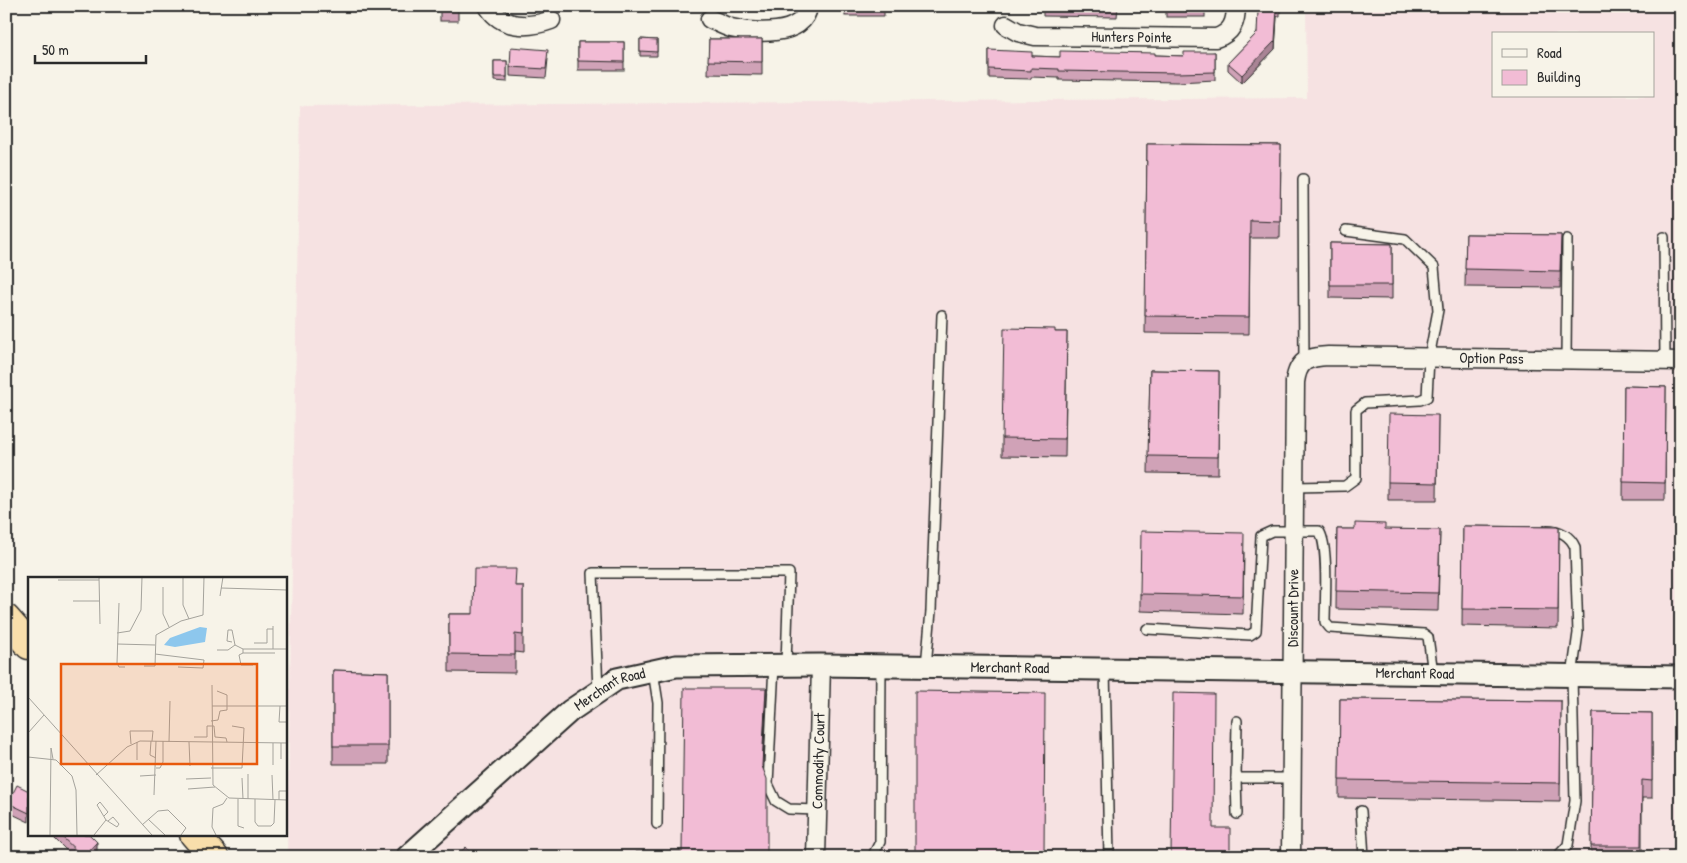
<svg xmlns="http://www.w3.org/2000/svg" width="1687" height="863" font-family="'Patrick Hand',sans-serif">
<rect width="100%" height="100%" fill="#f7f3e8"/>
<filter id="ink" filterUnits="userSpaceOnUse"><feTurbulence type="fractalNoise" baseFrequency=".02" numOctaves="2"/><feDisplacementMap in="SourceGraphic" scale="10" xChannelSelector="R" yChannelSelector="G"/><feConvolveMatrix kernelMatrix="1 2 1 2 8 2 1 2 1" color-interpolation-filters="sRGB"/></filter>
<g filter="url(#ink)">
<path fill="#f6e2e2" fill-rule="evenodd" d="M1306,6H1681V857H287L300,106L1307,98ZM1493,34H1653V96H1493Z"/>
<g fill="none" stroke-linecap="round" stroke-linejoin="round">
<defs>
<g id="service">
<path d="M1303,179L1304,361"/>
<path d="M1664,237L1665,361"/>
<path d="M1566,360L1567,239"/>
<path d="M1295,487L1345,486L1356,478V410L1365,403L1420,400L1427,397L1429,358L1438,310L1434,267L1405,239L1346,231"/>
<path d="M1547,530C1560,530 1570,536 1575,547L1578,633L1572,676L1575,801L1568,845L1557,857"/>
<path d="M1147,629L1250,635L1256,631L1261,536L1272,531H1319C1329,545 1325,602 1325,622L1330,628L1424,634L1428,637L1433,673"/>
<path d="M774,665L768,784L776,801L789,809L817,810"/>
<path d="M926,666L931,611L942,315"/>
<path d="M1105,669L1109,857"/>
<path d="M653,671L658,703L657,824"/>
<path d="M598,690L593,573H789L786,665"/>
<path d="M1237,721L1236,778H1292"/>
<path d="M1236,778L1237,814"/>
<path d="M1361,811L1364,857"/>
<path d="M872,857L880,842L881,666"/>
</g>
<g id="minor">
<path d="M488,6C502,29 529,28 551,20"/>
<path d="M710,19C717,22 724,26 731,28C753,33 805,38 808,6"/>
<path id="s1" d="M1006,25L1018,32L1035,36L1216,38C1232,33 1236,22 1236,6"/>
<path id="s2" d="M816,857L821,665"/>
<path id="s3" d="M1291,857L1295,382C1298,360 1308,357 1328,356L1681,361"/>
</g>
<g id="tertiary">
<path id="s4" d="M407,857L570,711L617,679L676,666L821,665L1681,677"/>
</g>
<g id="trunk">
<path d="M6,619L29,645"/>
<path d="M194,834L214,857"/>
</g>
</defs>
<use href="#service" stroke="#2b2b2b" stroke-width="12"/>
<use href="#minor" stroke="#2b2b2b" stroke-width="21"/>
<use href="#tertiary" stroke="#2b2b2b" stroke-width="25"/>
<use href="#trunk" stroke="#2b2b2b" stroke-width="31"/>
<use href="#service" stroke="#f7f3e8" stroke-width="9"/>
<use href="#minor" stroke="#f7f3e8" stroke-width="18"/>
<use href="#tertiary" stroke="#f7f3e8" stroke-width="21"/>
<use href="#trunk" stroke="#f8deab" stroke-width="28"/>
</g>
<g fill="#d0a2b7" stroke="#2b2b2b">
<rect x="440" y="6" width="18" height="15"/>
<rect x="845" y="6" width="39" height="10"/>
<path d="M1043,6H1118L1117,17L1043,16Z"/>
<rect x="1166" y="6" width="39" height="11"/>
<path d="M1280,6V16H1277L1275,49L1242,83L1228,70V63L1257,33L1263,11Z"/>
<path d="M640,39L657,40V56H640Z"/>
<path d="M709,39H762V75L708,74Z"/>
<rect x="578" y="42" width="46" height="28"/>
<path d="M989,50L1032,56L1060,57L1155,55L1184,56L1215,52V80L1178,82L1059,80V78L1031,77V79L989,78Z"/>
<path d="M548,59L546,78L510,76V67Z"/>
<path d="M494,61H507V82L494,81Z"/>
<path d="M1147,144L1281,145L1280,238H1250L1249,334L1145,333Z"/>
<path d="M1466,234L1561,235L1560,288L1465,287Z"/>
<path d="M1330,243L1392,244V299L1330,298Z"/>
<path d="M1055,332H1067L1065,457L1002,456V438Z"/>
<path d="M1150,370L1219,371L1218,474L1148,473Z"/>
<path d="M1624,386L1666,387L1665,500H1623Z"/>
<path d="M1438,415L1437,500H1388V482Z"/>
<path d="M1463,526L1559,527L1558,628L1462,626Z"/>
<path d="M1337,529L1440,530L1438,611L1336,609Z"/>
<path d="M1244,551L1243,614L1140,611V594Z"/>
<path d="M516,586H523V653L515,652V673L449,672V614H473Z"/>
<path d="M333,670L388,672V764H333Z"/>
<path d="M1340,699L1561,701L1560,801L1339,798Z"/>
<path d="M1593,712L1652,713V798H1642V857H1591Z"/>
<path d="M29,791V822L8,812V803Z"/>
<path d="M55,834H89L97,851L91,857H73L55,839Z"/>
</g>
<g fill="#a98495" stroke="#2b2b2b">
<path d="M1277,16L1275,49L1242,83V75Z"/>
<path d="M766,688V706L762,784V766Z"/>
<path d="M97,842V851L91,857H83Z"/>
</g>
<g fill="#f2bcd5" stroke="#2b2b2b">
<rect x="440" y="6" width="18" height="4"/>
<rect x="845" y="6" width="39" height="1"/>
<path d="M1043,6H1117V9L1043,7Z"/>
<rect x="1166" y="6" width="39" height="3"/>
<path d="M1263,6H1280V8H1277L1275,41L1242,75L1228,63L1257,33L1258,11H1263Z"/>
<path d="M640,39L657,40V52L640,51Z"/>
<path d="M709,39H762V62L708,61Z"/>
<path d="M578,42H624V62L578,61Z"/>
<path d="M511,47L548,50L546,69L510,67Z"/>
<path d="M989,50L1032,52V56L1060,57V51L1155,53V55L1184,56V52H1215V72L1178,73L1059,71V69L1031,68V71L989,69Z"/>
<rect x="494" y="61" width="13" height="16"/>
<path d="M1147,144L1281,145L1280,221L1250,220L1249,317L1145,316Z"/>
<path d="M1466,234L1561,235L1560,271L1465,269Z"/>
<path d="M1330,243L1392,244V285H1330Z"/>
<path d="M1004,328L1055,329V332H1067L1065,439L1002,438Z"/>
<path d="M1150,370L1219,371L1218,457L1148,456Z"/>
<path d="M1624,386L1666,387L1665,483L1623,482Z"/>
<path d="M1389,414L1438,415L1437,483L1388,482Z"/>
<path d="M1355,523L1385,524V529L1440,530L1438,593L1336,591L1337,529H1355Z"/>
<path d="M1463,526L1559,527L1558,610L1462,609Z"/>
<path d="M1141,531L1244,533L1243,596L1140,594Z"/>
<path d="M474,569H516L515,586H523V635L515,634V655L449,654V614H473Z"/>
<path d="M333,670L388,672V746H333Z"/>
<path d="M684,688H766L762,766L767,779V857H636V852H682Z"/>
<path d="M915,691L1045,693L1044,857H915Z"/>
<path d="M1173,693L1214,694L1213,828H1230V857H1171Z"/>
<path d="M1340,699L1561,701L1560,783L1339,780Z"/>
<path d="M1593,712L1652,713V781L1642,780L1641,846H1591Z"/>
<path d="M17,785L29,791V813L8,803Z"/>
<path d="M59,834H89L97,842L83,857Z"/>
<path d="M466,847L474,857H455Z"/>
<path d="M126,852L128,857H116Z"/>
<path d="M142,853L144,857H132Z"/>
</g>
</g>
<g text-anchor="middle" stroke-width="4.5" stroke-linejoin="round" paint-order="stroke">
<g font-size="15" fill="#2b2b2b" stroke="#f7f3e8">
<text dy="5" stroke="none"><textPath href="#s1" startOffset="128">Hunters Pointe</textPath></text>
<text dy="5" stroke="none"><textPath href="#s3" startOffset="686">Option Pass</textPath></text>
<text dy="5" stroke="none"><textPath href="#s3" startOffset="249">Discount Drive</textPath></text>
<text dy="5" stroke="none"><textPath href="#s4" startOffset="670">Merchant Road</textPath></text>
<text dy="5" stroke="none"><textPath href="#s4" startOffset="1075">Merchant Road</textPath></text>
<text dy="5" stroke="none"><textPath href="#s4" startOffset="265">Merchant Road</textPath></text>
<text dy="5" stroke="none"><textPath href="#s2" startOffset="96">Commodity Court</textPath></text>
</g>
</g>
<g transform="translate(28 577)">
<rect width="259" height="259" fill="#f7f3e8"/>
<path d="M172,50L179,51L177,65L147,70L136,68L142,61Z" fill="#8dc7ed"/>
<path fill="none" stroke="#a5a39c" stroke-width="1" d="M71,0L72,47M155,0V28L161,42M30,3H71M135,10V37L141,50M193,11L259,13M192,19L195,0M45,24H71M91,26L89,86L91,90H97M89,56L102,54L113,33L114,0M204,65L199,64L200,53H204L207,68M226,66H239V52H245M89,67L127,68M207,68L215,72H259M215,72V76H247M245,72V49M189,73H200L207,68M215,76L211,78L213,88H225M127,77L176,83L175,91L150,90M116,89H127L128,58L153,44L175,38L176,0M184,108L185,208L201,221L259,223M0,120L124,258M184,129H259M252,129L251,145H259M183,144L190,143L192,134L199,133V118L189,114M0,156L16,138M166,160H179V149H186L187,160L198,161L199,165M123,164L122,178L128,181M109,165V183M141,165L142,124M161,165L162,189M253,166V182M103,167L102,154H125L124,164M0,180L28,183L44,199L48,213L49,258M245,188V166M128,191H132L135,185V164M183,191H214L216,151L204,149M68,198L99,170L112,164L259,166M244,198L245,223M112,199L128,198M214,201L215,222M158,202L183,201M160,212L187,210M126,218L128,164M210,222V249L216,251M220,222V197M227,222V245L230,249H243L246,246L247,223M251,223V214H259M69,228L78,243L89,250L91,247M69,228L72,225L80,235L76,239M120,242L137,258M80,244L85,240L91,247M114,248L130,234L140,233L158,251L153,258M22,258L23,171L25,182M66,258L78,243M188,258L184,250L185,231L195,227L199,221"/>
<path fill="#e8590c" fill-opacity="0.15" stroke="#e8590c" stroke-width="2.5" d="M33,87H229V187H33Z"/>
<rect width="259" height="259" fill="none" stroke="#2b2b2b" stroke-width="2.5"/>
</g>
<rect width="1687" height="863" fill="none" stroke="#f7f3e8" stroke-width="25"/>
<rect x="12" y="12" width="1662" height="838" fill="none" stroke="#2b2b2b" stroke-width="2" filter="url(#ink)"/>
<rect x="1492" y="32" width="162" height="65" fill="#f7f3e8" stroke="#a5a39c"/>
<rect x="1502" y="49" width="25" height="8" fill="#f7f3e8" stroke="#a5a39c"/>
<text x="1537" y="58" font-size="15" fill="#2b2b2b">Road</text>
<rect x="1502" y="70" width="25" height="15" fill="#f2bcd5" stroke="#a5a39c"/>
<text x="1537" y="82" font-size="15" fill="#2b2b2b">Building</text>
<path d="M35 55v8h111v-8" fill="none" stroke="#2b2b2b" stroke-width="2.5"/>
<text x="42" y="55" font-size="15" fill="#2b2b2b" stroke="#f7f3e8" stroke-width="4" paint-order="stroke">50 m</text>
</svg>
